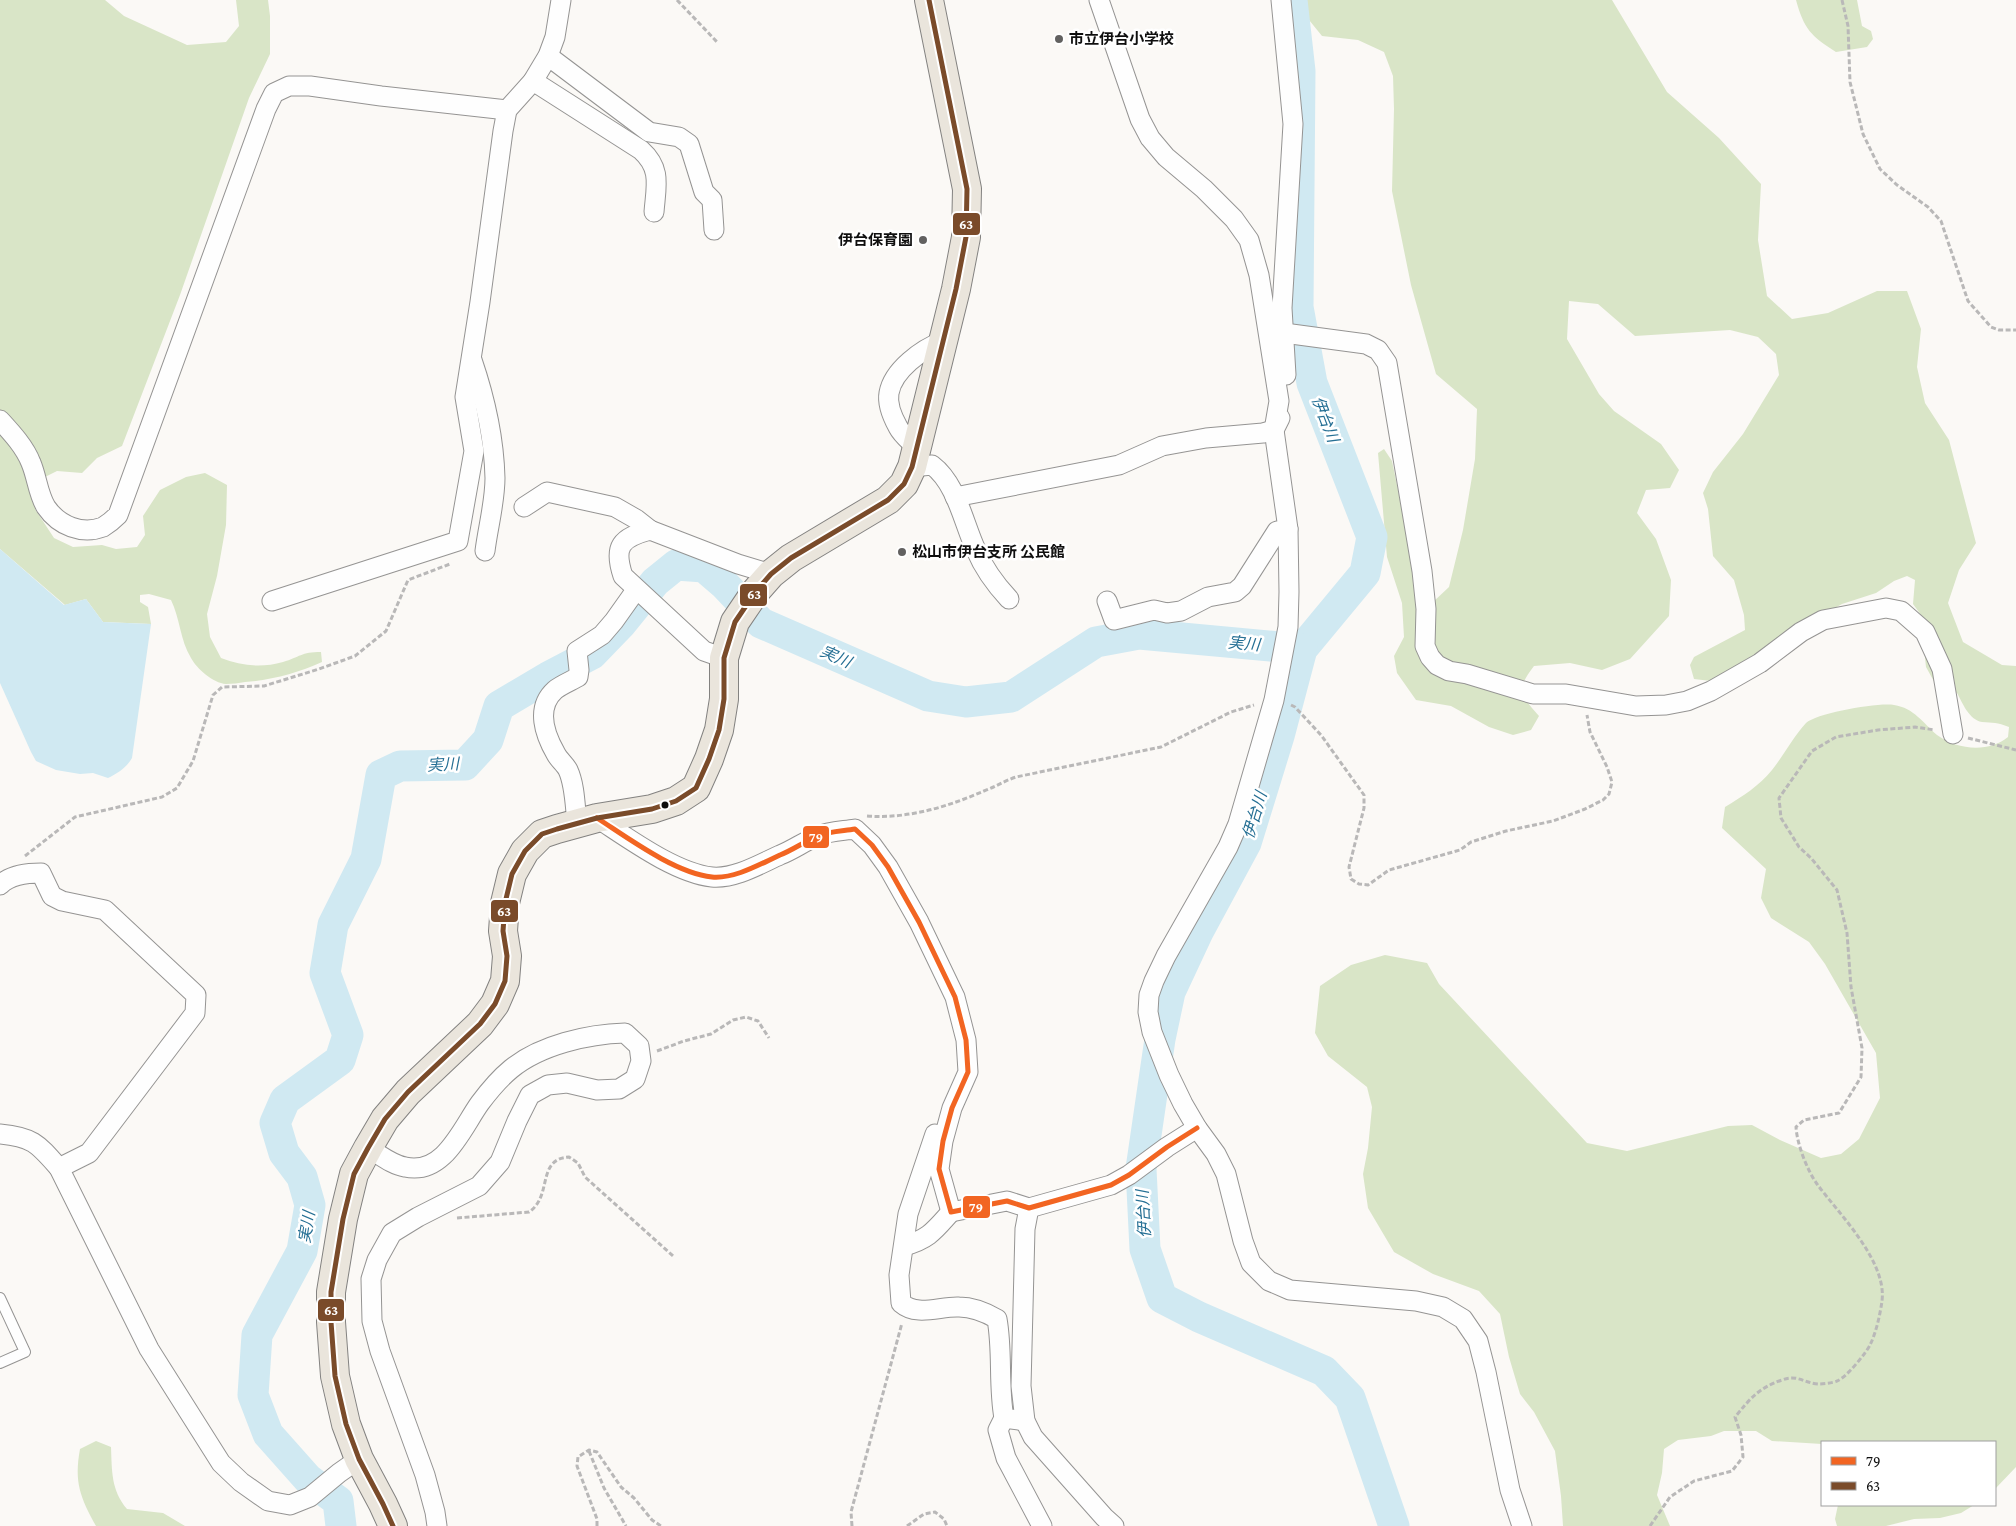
<svg xmlns="http://www.w3.org/2000/svg" width="2016" height="1526" font-family="'Crimson Pro','Noto Sans JP',serif">
<rect width="100%" height="100%" fill="#fbf9f6"/>
<g fill="#d9e5c7">
<path d="M0,0H105L124,16L187,45L226,42L239,26L236,0H268L270,16V54L249,98L180,295L122,446L97,458L82,473L57,471L45,477L35,509L54,538L73,547L102,545L116,549L137,547L145,535L143,516L160,490L186,477L205,473L227,485L226,525L217,576L207,614L210,637L221,658C241,666 262,668 283,662C300,657 301,652 321,652L322,662C298,673 272,680 245,682C239,683 232,684 226,684C213,683 197,669 191,658C180,640 180,618 171,600L149,594L140,595V602L148,607L151,624L103,622L86,599L65,605L0,549Z"/>
<path d="M1304,0H1612L1667,92L1719,138L1761,184L1758,240L1767,296L1792,319L1828,313L1877,291H1907L1921,329L1917,367L1925,403L1949,440L1976,543L1959,570L1948,603L1963,642L2002,665L2016,666V1467L1995,1489V1442L1822,1444L1772,1441L1756,1431H1724L1711,1436L1678,1440L1664,1449L1662,1473L1657,1495L1670,1526H1563L1561,1496L1555,1451L1534,1412L1520,1394L1509,1357L1500,1314L1479,1291L1433,1274L1394,1252L1368,1208L1363,1174L1368,1148L1372,1107L1367,1087L1328,1056L1315,1033L1320,986L1351,965L1385,955L1427,963L1439,984L1587,1143L1627,1151L1728,1126L1752,1125L1780,1140L1821,1158L1841,1154L1859,1139L1880,1098L1876,1053L1825,964L1809,942L1771,918L1761,898L1766,869L1722,828L1725,807C1743,796 1759,786 1772,770C1784,755 1793,737 1806,723C1817,713 1879,702 1894,705C1914,708 1923,723 1937,735C1957,750 1989,753 2008,737L2009,727C1997,722 1993,723 1982,722C1969,720 1962,702 1957,693L1936,685L1926,667L1924,648L1929,626L1913,604L1915,580L1907,576L1894,581L1876,593L1842,604L1801,627L1711,681L1694,679L1690,665L1694,657L1745,630L1744,615L1734,580L1713,556L1708,509L1703,493L1713,472L1743,434L1779,375L1776,354L1758,337L1730,330L1635,336L1598,304L1569,301L1567,339L1599,394L1614,411L1661,444L1679,470L1670,488L1646,490L1637,513L1656,539L1671,580L1669,616L1630,659L1602,670L1570,663L1534,666C1515,691 1520,694 1539,716L1531,730L1513,735L1489,727L1451,706L1416,700L1397,673L1394,656L1404,637L1402,603L1387,557L1378,453L1384,449L1392,461L1421,601L1432,603L1449,587L1463,530L1475,459L1477,409L1436,374L1411,285L1392,191L1394,109L1393,76L1384,52L1358,40L1322,36L1305,15Z"/>
<path d="M1796,0H1857L1862,26L1871,31L1873,39L1867,47L1836,52C1811,36 1804,29 1796,0Z"/>
<path d="M96,1441L111,1447C112,1471 111,1490 127,1509L163,1513L185,1526H96C80,1497 74,1482 80,1449Z"/>
<path d="M1838,1505H1974L1961,1513L1940,1518L1914,1519L1886,1526H1837L1835,1519Z"/>
</g>
<path fill="#d0e9f2" d="M0,549L64,605L86,599L103,622L151,624L132,758C126,768 118,773 108,778L93,773L80,774L56,770L36,761L31,752L0,683Z"/>
<g fill="none" stroke-linecap="round" stroke-linejoin="round">
<g stroke="#d0e9f2" stroke-width="31">
<path d="M1292,0L1300,71L1298,307L1312,383L1372,537L1365,573L1302,649L1279,736L1246,843L1198,932L1170,992L1160,1039L1141,1169L1145,1249L1162,1298L1199,1317L1324,1371L1350,1398L1394,1526"/>
<path d="M341,1526L338,1501L308,1479L268,1434L253,1395L257,1335L302,1251L310,1205L302,1177L284,1153L275,1123L285,1100L340,1060L348,1035L325,973L333,925L366,859L381,775L400,766L465,765L488,740L499,706L548,677L592,654L621,624L655,582L676,565L704,567L725,585L761,623L928,696L966,702L1011,697L1096,642L1139,634L1302,649"/>
</g>
<defs>
<path id="lane" d="M0,1298L25,1352L0,1363"/>
<g id="street">
<path d="M1099,0L1140,119L1150,138L1166,157L1204,189L1234,219L1249,240L1259,275L1279,401L1274,430L1288,529L1289,592L1288,627L1274,700L1238,824L1228,847L1166,956L1154,981L1149,995L1148,1012L1152,1032L1169,1075L1183,1104L1197,1128L1216,1154L1226,1174L1243,1241L1251,1263L1269,1281L1290,1290L1416,1301L1443,1307L1463,1319L1478,1341L1486,1372L1510,1490L1522,1526"/>
<path d="M1281,0L1293,124L1282,308L1286,375"/>
<path d="M548,56L649,132L679,137L689,144L704,192L712,200L714,230"/>
<path d="M533,81L641,150C662,169 656,186 654,212"/>
<path d="M1284,333L1366,344L1378,350L1387,363L1422,571L1426,609L1425,646L1430,657L1437,665L1449,671L1467,674L1533,694H1566L1636,706L1666,705L1687,701L1711,691L1760,663L1801,632L1823,620L1886,608L1901,611L1925,632L1942,669L1953,734"/>
<path d="M472,360C485,398 494,438 495,478C495,502 488,527 485,551"/>
<path d="M0,420C11,432 25,447 31,463C37,477 38,494 46,507C59,526 82,535 103,527C108,524 114,519 118,515L266,109L274,93L289,86H310L381,96L507,110"/>
<path d="M916,447C910,441 902,435 898,427C893,418 887,404 889,393C893,370 922,349 943,341"/>
<path d="M912,467L932,465C957,484 963,522 976,550C984,569 995,584 1009,599"/>
<path d="M955,497L1119,465L1162,446L1206,438L1263,433L1274,430L1280,418"/>
<path d="M524,507L547,492L615,507L636,519L650,530"/>
<path d="M272,601L458,541L474,451L465,397L480,302L503,131L507,110L533,81L548,56L555,37L561,0"/>
<path d="M1107,601L1114,620L1154,610L1167,613L1181,611L1208,597L1235,592L1242,586L1277,531L1288,529"/>
<path d="M724,658L704,651L623,576C613,546 621,538 650,530L738,564L771,574"/>
<path d="M597,818C628,838 675,873 712,877C735,879 760,864 780,855C793,850 805,841 818,836C829,831 843,831 855,829L872,845L888,867L919,922L955,997L966,1040L968,1072L952,1108L943,1141L939,1169L951,1212L1007,1201L1029,1208L1111,1185L1129,1175L1167,1147L1197,1128"/>
<path d="M577,823C575,806 575,785 568,770C565,764 559,760 556,754C545,735 535,708 555,690C561,685 571,681 578,677L579,670L577,651L602,635L614,621L636,590"/>
<path d="M0,885C10,875 27,873 41,873L52,896L62,901L105,910L196,995L195,1013L89,1153L59,1168"/>
<path d="M0,1134C33,1137 38,1144 59,1168L149,1349L221,1463L241,1482L268,1501L290,1505L310,1497L339,1473L359,1459"/>
<path d="M935,1134L908,1214L899,1275L901,1303C917,1317 940,1306 959,1307C973,1307 985,1312 997,1319C1003,1352 998,1385 1004,1418L1025,1421"/>
<path d="M368,1148C379,1154 392,1165 405,1167C444,1176 462,1128 480,1103C489,1091 500,1078 511,1069C540,1045 588,1034 625,1033L639,1046L641,1061L635,1079L619,1089L597,1090L567,1083L548,1085L530,1095L517,1121L500,1162L479,1186L418,1217L392,1233L377,1260L371,1279L372,1321L380,1351L425,1475L435,1512L437,1526"/>
<path d="M1029,1208L1025,1229L1021,1386L1025,1421L1033,1437L1104,1517L1114,1526"/>
<path d="M904,1246C929,1239 934,1231 951,1212"/>
<path d="M1004,1418L998,1430L1006,1458L1042,1526"/>
</g>
<path id="primary" d="M393,1526L383,1504L359,1459L346,1424L335,1376L331,1322V1292L343,1219L354,1174L368,1148L385,1119L408,1092L480,1024L495,1004L505,981L507,956L503,931L505,903L512,874L525,851L542,834L557,829L597,818L652,809L676,801L696,788L709,759L719,730L724,699V658L735,622L756,591L771,574L791,558L888,500L904,484L912,467L956,289L966,237L967,189L929,0"/>
</defs>
<use href="#lane" stroke="#959493" stroke-width="12"/>
<use href="#street" stroke="#959493" stroke-width="21"/>
<use href="#primary" stroke="#838280" stroke-width="30"/>
<g stroke="#b9b8b8" stroke-width="3" stroke-dasharray="5 2.5" stroke-linecap="butt">
<path d="M677,0L718,43"/>
<path d="M1842,0L1848,26L1850,82L1863,134L1880,169L1897,185L1928,207L1941,221L1968,301L1991,327L1999,330H2016"/>
<path d="M1291,705L1295,707L1321,735L1364,795V808L1349,867L1351,879L1359,884L1368,885L1389,870L1460,850L1471,842L1506,831L1553,821L1585,809L1603,800L1609,794L1612,782L1607,767L1590,732L1587,715"/>
<path d="M1968,738L2016,750"/>
<path d="M867,816C908,819 947,807 984,791C995,787 1004,781 1016,777L1161,747L1231,712L1254,705"/>
<path d="M25,856L75,817L162,797L177,788L193,761L213,695L222,687L264,686L319,669L355,656L386,631L408,580L450,564"/>
<path d="M657,1051L684,1041L711,1034L733,1020L746,1017L758,1021L769,1038"/>
<path d="M457,1218L529,1212C553,1196 536,1159 569,1157L578,1163L585,1177L673,1256"/>
<path d="M589,1451L604,1488L626,1526"/>
<path d="M597,1526V1519L577,1466L578,1457L589,1450L597,1452L621,1487L634,1498L652,1520L661,1526"/>
<path d="M852,1526L851,1512L902,1323"/>
<path d="M907,1526L924,1514L935,1512L944,1519L947,1526"/>
<path d="M1650,1526L1670,1497L1694,1481L1732,1471L1743,1457L1741,1435L1735,1417C1750,1399 1758,1388 1782,1380C1797,1374 1804,1383 1818,1384C1823,1384 1833,1383 1837,1381C1846,1378 1866,1353 1870,1345C1876,1333 1880,1315 1882,1301C1887,1261 1839,1214 1817,1184C1807,1170 1797,1144 1796,1127L1804,1120L1839,1113L1861,1077L1862,1048L1851,987L1847,933L1837,890L1811,858L1799,847L1781,818L1779,798L1812,751L1836,737L1878,730L1915,727L1935,730"/>
</g>
<use href="#lane" stroke="#fefefe" stroke-width="10"/>
<use href="#street" stroke="#fefefe" stroke-width="19"/>
<use href="#primary" stroke="#eae5dc" stroke-width="28"/>
<defs>
<path id="bus-1" d="M597,818C628,838 675,873 712,877C735,879 760,864 780,855C793,850 805,841 818,836C829,831 843,831 855,829L872,845L888,867L919,922L955,997L966,1040L968,1072L952,1108L943,1141L939,1169L951,1212L1007,1201L1029,1208L1111,1185L1129,1175L1167,1147L1197,1128"/>
<path id="bus-2" d="M393,1526L383,1504L359,1459L346,1424L335,1376L331,1322V1292L343,1219L354,1174L368,1148L385,1119L408,1092L480,1024L495,1004L505,981L507,956L503,931L505,903L512,874L525,851L542,834L557,829L597,818L652,809L676,801L696,788L709,759L719,730L724,699V658L735,622L756,591L771,574L791,558L888,500L904,484L912,467L956,289L966,237L967,189L929,0"/>
</defs>
<use href="#bus-1" stroke="#fff" stroke-width="9"/>
<use href="#bus-2" stroke="#fff" stroke-width="9"/>
<use href="#bus-1" stroke="#f26522" stroke-width="5"/>
<use href="#bus-2" stroke="#7a4b2a" stroke-width="5"/>
</g>
<g fill="#626160" stroke="#fff" stroke-width="2">
<circle cx="1059" cy="39" r="5"/>
<circle cx="923" cy="240" r="5"/>
<circle cx="902" cy="552" r="5"/>
</g>
<circle fill="#0f0f0f" stroke="#fff" stroke-width="2" cx="665" cy="805" r="4.5"/>
<g text-anchor="middle" stroke-width="5" stroke-linejoin="round" paint-order="stroke">
<g font-size="15" font-weight="bold" fill="#0f0f0f" stroke="#fff" text-anchor="start">
<text x="1069" y="44">市立伊台小学校</text>
<text x="913" y="245" text-anchor="end">伊台保育園</text>
<text x="912" y="557">松山市伊台支所 公民館</text>
</g>
<g font-size="16" font-style="italic" fill="#256f94" stroke="#fff">
<text transform="translate(1326 419) rotate(69)" y="6">伊台川</text>
<text transform="translate(1244 643) rotate(5)" y="6">実川</text>
<text transform="translate(836 656) rotate(24)" y="6">実川</text>
<text transform="translate(443 764) rotate(-3)" y="6">実川</text>
<text transform="translate(1254 815) rotate(-73)" y="6">伊台川</text>
<text transform="translate(1143 1214) rotate(-93)" y="6">伊台川</text>
<text transform="translate(306 1227) rotate(-81)" y="6">実川</text>
</g>
</g>
<g stroke="#fff" stroke-width="2">
<rect x="952" y="212" width="29" height="24" rx="5" fill="#7a4b2a"/>
<rect x="739" y="583" width="29" height="24" rx="5" fill="#7a4b2a"/>
<rect x="802" y="825" width="28" height="24" rx="5" fill="#f26522"/>
<rect x="490" y="899" width="29" height="24" rx="5" fill="#7a4b2a"/>
<rect x="962" y="1195" width="29" height="24" rx="5" fill="#f26522"/>
<rect x="317" y="1298" width="28" height="24" rx="5" fill="#7a4b2a"/>
</g>
<g font-size="14" text-anchor="middle" font-weight="bold" fill="#fff">
<text x="966" y="229">63</text>
<text x="754" y="599">63</text>
<text x="816" y="842">79</text>
<text x="504" y="916">63</text>
<text x="976" y="1212">79</text>
<text x="331" y="1315">63</text>
</g>
<rect x="1821" y="1441" width="175" height="65" fill="#ffffff" stroke="#9f9f9f"/>
<rect x="1831" y="1457" width="25" height="8" fill="#f26522" stroke="#9f9f9f"/>
<text x="1866" y="1466" font-size="15" fill="#0f0f0f">79</text>
<rect x="1831" y="1482" width="25" height="8" fill="#7a4b2a" stroke="#9f9f9f"/>
<text x="1866" y="1491" font-size="15" fill="#0f0f0f">63</text>
</svg>
